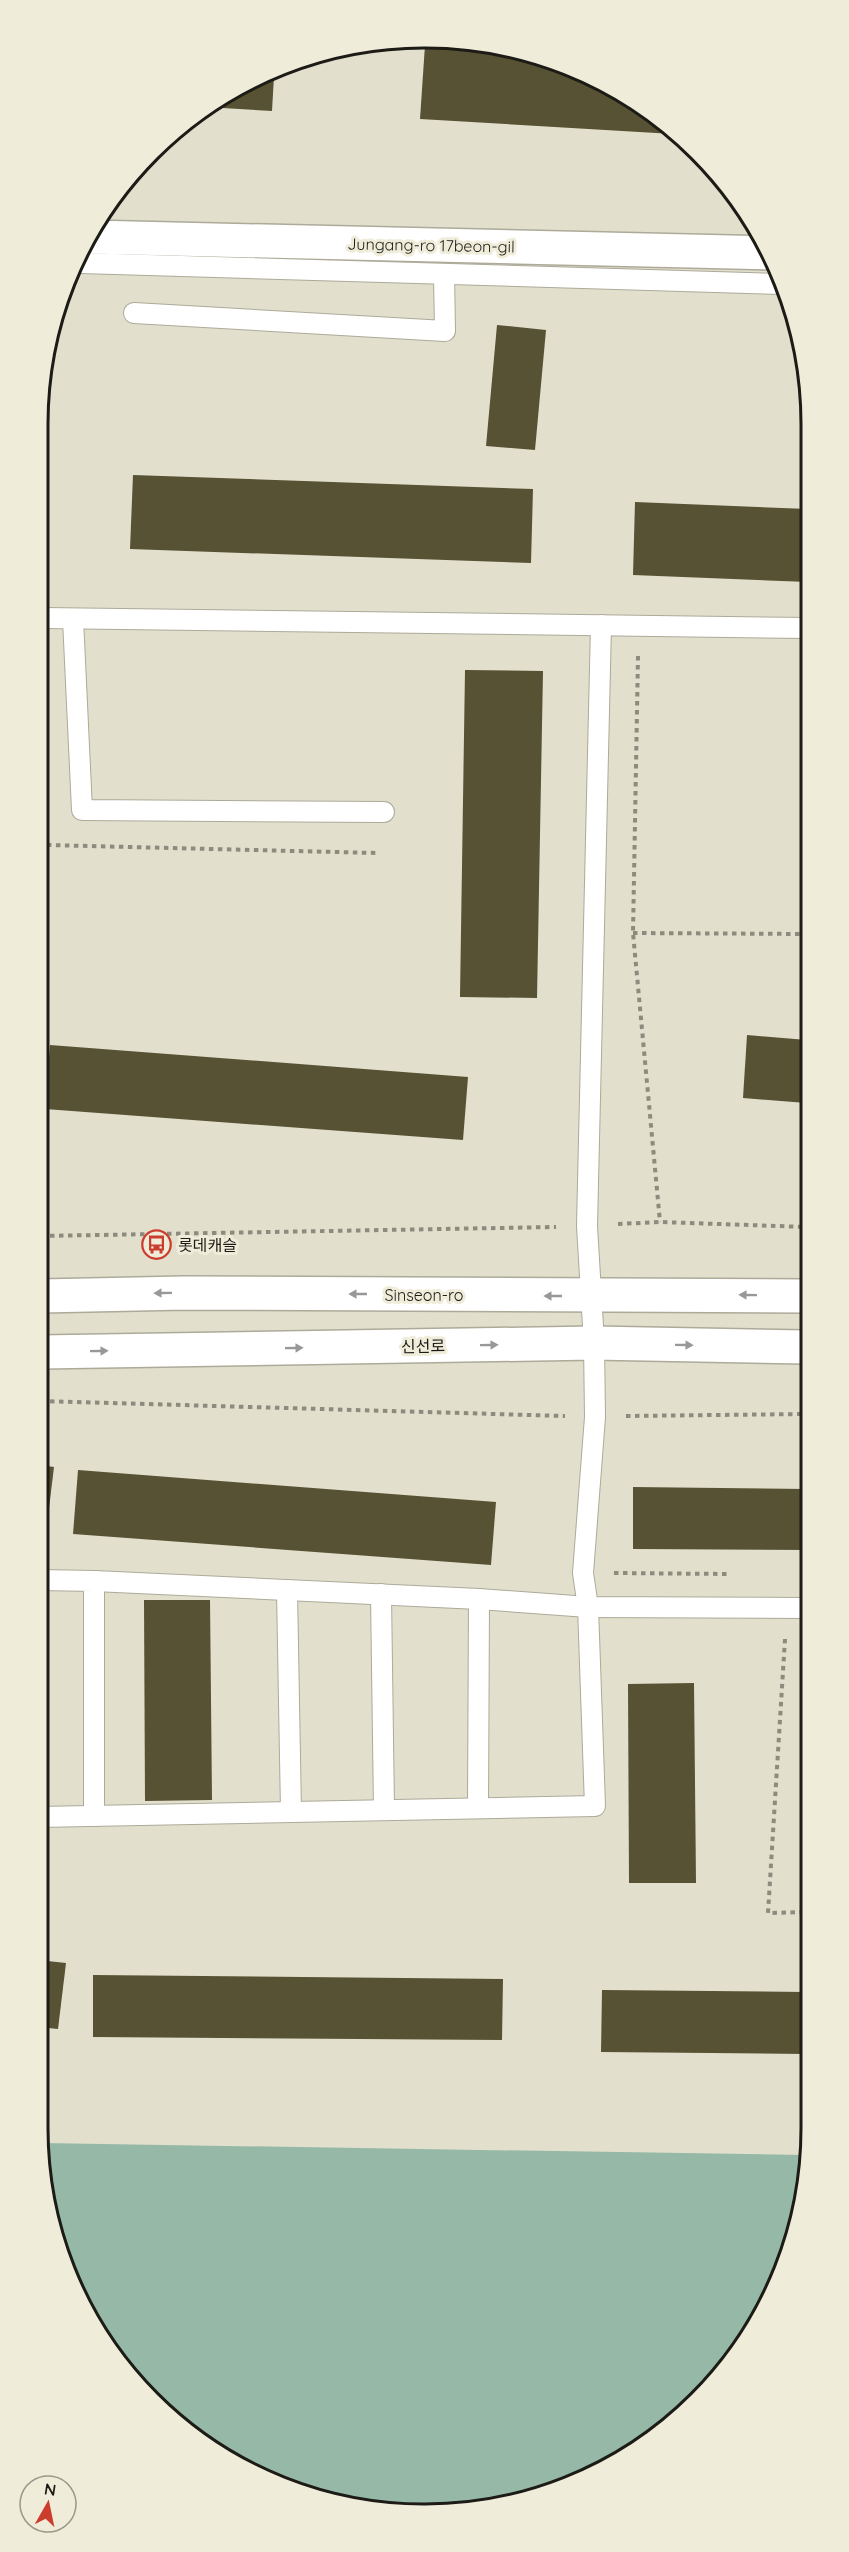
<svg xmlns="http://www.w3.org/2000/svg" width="849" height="2552" font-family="Quicksand,'Noto Sans KR',sans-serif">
<rect width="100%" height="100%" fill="#e2dfcd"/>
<path fill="#96b9a7" d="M41,2143L804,2155V2203L746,2342L640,2449L524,2501L374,2511L253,2474L134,2383L67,2275Z"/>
<g fill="#575233">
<path d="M425,45H500L618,89L673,134L420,119Z"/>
<path d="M274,76L272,111L206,107L210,103Z"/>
<path d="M497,325L546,330L535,450L486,446Z"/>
<path d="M133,475L533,489L531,563L130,549Z"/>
<path d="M635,502L808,509V582L633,575Z"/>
<path d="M465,670L543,671L537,998L460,997Z"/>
<path d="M747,1035L807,1040L806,1103L743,1098Z"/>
<path d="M50,1045L468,1077L463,1140L45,1109Z"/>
<path d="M40,1465L54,1467L46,1533L40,1532Z"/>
<path d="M78,1470L496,1502L491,1565L73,1534Z"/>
<path d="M633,1487L806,1489L805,1550L633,1549Z"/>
<path d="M144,1600H210L212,1800L145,1801Z"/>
<path d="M694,1683L696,1883H629L628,1684Z"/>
<path d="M38,1960L66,1963L58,2029L38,2027Z"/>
<path d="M93,1975L503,1979L502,2040L93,2037Z"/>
<path d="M602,1990L804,1992V2054L601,2052Z"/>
</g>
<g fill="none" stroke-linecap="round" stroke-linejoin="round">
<defs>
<g id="lane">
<path d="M81,263L781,284"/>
<path d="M134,313L445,331L444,274"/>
<path d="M44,618L808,628"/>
<path d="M73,619L82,810L384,812"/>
<path d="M601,625L587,1226L594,1343L595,1417L583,1573L588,1607L805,1608"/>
<path d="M40,1580L94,1581V1816"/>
<path d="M287,1590L291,1812"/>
<path d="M381,1594L384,1810"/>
<path d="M478,1808L479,1599"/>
<path d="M39,1817L595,1806L588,1607L479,1599L94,1581"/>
</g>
<g id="secondary">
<path d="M91,237L771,253"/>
<path d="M41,1296L184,1293L806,1296"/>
<path d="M41,1352L594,1343L806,1347"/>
</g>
</defs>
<use href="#lane" stroke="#adaa99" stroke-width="22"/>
<use href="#secondary" stroke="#adaa99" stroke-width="36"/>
<g stroke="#8d8b7e" stroke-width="4" stroke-dasharray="4.5 4.5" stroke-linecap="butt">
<path d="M638,656L633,933L660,1222"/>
<path d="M43,746L47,845L377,853"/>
<path d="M633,933L807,934"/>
<path d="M618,1224L660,1222L806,1227"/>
<path d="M41,1236L556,1227"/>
<path d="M41,1401L565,1416"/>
<path d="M626,1416L806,1414"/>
<path d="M614,1573L729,1574"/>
<path d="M785,1639L768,1913L805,1912"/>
</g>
<use href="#lane" stroke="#fff" stroke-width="20"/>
<use href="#secondary" stroke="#fff" stroke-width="33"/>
</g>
<defs><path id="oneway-solid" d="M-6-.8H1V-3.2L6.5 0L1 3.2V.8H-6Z" transform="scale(1.5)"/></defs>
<g fill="#999896">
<use href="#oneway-solid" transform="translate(163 1293) rotate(179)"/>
<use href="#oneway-solid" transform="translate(358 1294) rotate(-180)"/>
<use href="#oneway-solid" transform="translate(748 1295) rotate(-179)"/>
<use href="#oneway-solid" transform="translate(553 1296) rotate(-180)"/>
<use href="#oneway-solid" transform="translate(489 1345) rotate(-1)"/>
<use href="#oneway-solid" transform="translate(684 1345) rotate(1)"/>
<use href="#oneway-solid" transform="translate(294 1348) rotate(-1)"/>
<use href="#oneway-solid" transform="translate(99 1351) rotate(-1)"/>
</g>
<defs>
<symbol id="bus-ring" viewBox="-11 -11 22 22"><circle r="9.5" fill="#efecda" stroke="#cb3e2e" stroke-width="1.5"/><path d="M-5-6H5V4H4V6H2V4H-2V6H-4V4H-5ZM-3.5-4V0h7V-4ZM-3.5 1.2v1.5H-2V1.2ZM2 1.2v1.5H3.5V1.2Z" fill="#cb3e2e"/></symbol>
</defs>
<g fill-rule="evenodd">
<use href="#bus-ring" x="140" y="1228" width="33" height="33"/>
</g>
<g text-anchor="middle" stroke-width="6" stroke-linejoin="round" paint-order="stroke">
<g font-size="16" fill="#1c1b15" stroke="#efecda">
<text transform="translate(431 245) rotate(1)" y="6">Jungang-ro 17beon-gil</text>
<text x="424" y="1301">Sinseon-ro</text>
<text transform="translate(423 1346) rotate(-1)" y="6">신선로</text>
</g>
<g font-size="16" fill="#1c1b15" stroke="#efecda" text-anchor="start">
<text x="178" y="1251">롯데캐슬</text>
</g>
</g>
<path d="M0 0H849V2552H0ZM424 48H425A376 376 0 0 1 801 424V2128A376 376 0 0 1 425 2504H424A376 376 0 0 1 48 2128V424A376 376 0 0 1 424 48Z" fill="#efecda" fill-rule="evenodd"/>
<path fill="none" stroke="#1c1b15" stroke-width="3" d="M424 48H425A376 376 0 0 1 801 424V2128A376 376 0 0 1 425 2504H424A376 376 0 0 1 48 2128V424A376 376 0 0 1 424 48Z"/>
<g transform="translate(48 2504) rotate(9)"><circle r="28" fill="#efecda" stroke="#9b988b" stroke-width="1.5"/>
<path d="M0-4.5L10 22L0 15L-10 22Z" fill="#cb3e2e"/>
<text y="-9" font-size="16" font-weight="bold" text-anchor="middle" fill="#1c1b15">N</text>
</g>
</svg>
